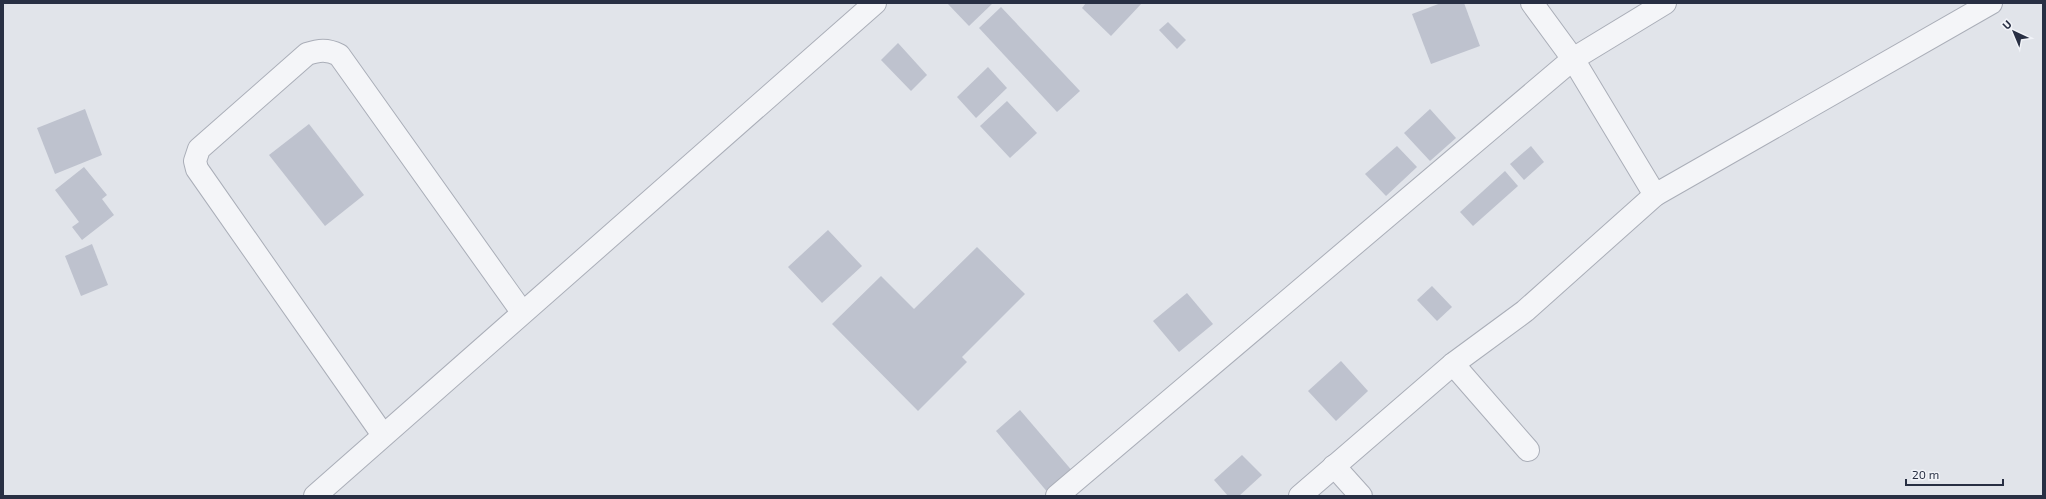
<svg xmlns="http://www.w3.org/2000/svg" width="2046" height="499" font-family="'Exo 2',sans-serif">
<rect width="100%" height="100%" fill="#e1e4ea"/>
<g fill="#bec2ce">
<path d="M947,3H993L969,26Z"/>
<path d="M1086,3H1142L1111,36L1082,8Z"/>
<path d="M1441,3H1464L1480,46L1431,64L1412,14Z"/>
<path d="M1001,7L1080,91L1057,112L979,28Z"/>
<path d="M1168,22L1186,40L1177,49L1159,30Z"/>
<path d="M898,43L927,75L911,91L881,60Z"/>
<path d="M988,67L1007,88L976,118L957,97Z"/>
<path d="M1007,101L1037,133L1010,158L980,126Z"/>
<path d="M85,109L102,155L55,174L37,128Z"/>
<path d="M1430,109L1456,138L1430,161L1404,133Z"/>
<path d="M309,124L364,195L325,226L269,155Z"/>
<path d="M1397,146L1417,167L1386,196L1365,174Z"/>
<path d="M1531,146L1544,162L1524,180L1510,164Z"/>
<path d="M84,167L107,195L102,199L114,215L82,240L72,227L79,222L55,190Z"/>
<path d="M1505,171L1518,186L1473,226L1460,212Z"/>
<path d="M828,230L862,266L822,303L788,267Z"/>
<path d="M92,244L108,285L81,296L65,256Z"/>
<path d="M977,247L1025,294L962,357L967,362L918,411L832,324L881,276L914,309Z"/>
<path d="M1432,286L1452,307L1437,321L1417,300Z"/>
<path d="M1187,293L1213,324L1179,352L1153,321Z"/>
<path d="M1341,361L1368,391L1336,421L1308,391Z"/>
<path d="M1020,410L1074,473L1049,494L996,431Z"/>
<path d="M1242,455L1262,475L1239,496H1228L1214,480Z"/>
</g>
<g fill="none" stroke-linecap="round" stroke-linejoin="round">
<defs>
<g id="street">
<path d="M1532,3L1573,59L1655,195"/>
<path d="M1453,364L1528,450"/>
<path d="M383,435L197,169L195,161L199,149L307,54C319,50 327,49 339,55L522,312"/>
<path d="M1334,466L1361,496"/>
<path d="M315,496L875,3"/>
<path d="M1057,496L1573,59L1665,3"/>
<path d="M1300,496L1453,364L1525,311L1655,195L1991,3"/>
</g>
</defs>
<use href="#street" stroke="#aaaeb8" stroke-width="24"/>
<use href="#street" stroke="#f4f5f8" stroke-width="22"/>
</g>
<rect width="2046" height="499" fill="none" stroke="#282f43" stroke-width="8"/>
<g transform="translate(2014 32) rotate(316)" stroke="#f1f3f8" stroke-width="3" paint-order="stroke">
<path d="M0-3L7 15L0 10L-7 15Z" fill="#282f43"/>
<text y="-6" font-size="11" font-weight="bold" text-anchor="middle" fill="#282f43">U</text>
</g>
<path d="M1906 479v6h97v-6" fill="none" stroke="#282f43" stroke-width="2"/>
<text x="1912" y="479" font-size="12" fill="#282f43" stroke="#f1f3f8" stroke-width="3" paint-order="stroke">20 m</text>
</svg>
